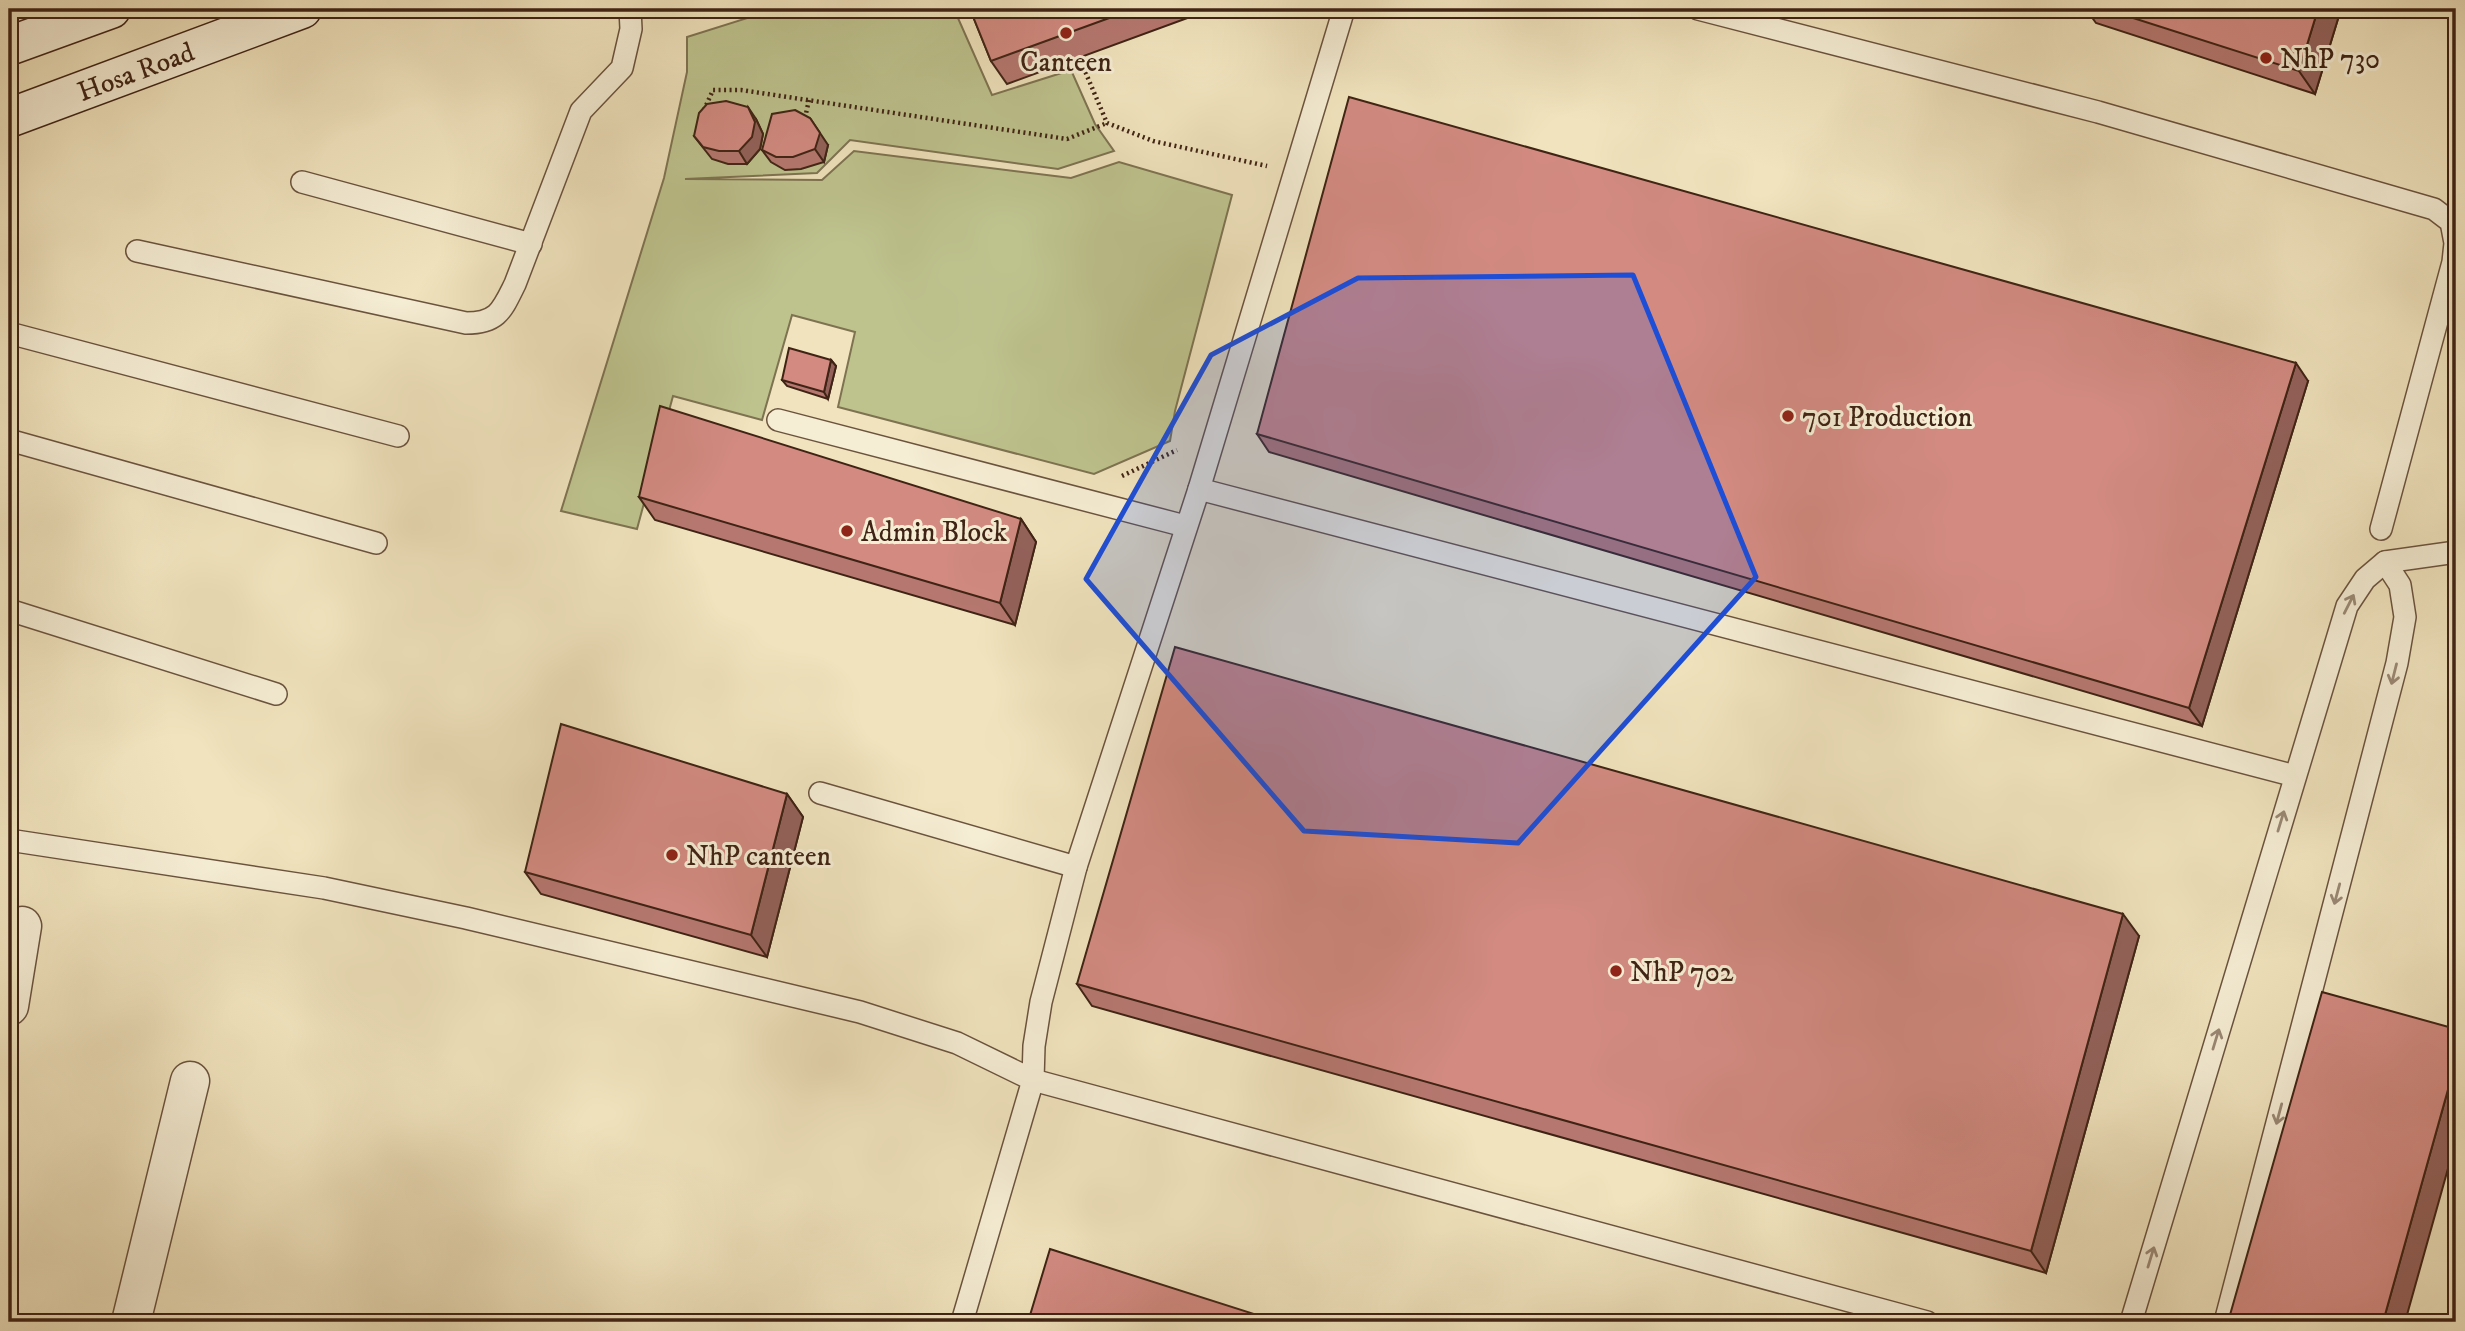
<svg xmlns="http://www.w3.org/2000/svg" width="2465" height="1331" font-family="'IM FELL DW Pica',serif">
<rect width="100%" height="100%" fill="#f0e3bd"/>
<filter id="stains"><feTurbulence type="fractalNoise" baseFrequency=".00286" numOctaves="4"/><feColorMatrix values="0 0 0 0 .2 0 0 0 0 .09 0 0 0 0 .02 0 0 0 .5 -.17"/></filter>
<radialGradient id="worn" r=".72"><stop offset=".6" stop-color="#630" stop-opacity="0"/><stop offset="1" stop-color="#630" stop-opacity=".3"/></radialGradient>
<path fill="#bec38e" stroke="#7e7351" stroke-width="2" d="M776,9H954L992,95L1071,70L1095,124L1114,151L1058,169L850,140L817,173L685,179L822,180L854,151L1071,178L1119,162L1232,195L1175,411L1170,441L1094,474L838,407L855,332L792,315L762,420L673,396L637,529L561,511L664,178L687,72V37Z"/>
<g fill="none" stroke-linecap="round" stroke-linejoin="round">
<defs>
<g id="service">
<path d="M1344,9L1199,489L1076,867L1041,1002L1034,1046L1033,1080L1927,1322"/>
<path d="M1698,9L2098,112L2434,209L2451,222L2455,243L2453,262L2381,529"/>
<path d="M302,182L531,244"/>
<path d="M137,251L466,323C498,323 502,310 515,284L581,111L622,68L631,29L630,9"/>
<path d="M9,333L398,436"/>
<path d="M778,420L1185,526"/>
<path d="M9,440L376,543"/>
<path d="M1199,489L2295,776"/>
<path d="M9,610L276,694"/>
<path d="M820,793L1076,867"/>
<path d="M9,840L324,888L466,918L860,1012L957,1043L1033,1080L962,1322"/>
<path d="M2131,1322L2347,606L2365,579L2385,562L2456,552"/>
<path d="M2225,1322L2397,663L2405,617L2400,585L2385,562"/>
</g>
<g id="minor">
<path d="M9,1006L22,926"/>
<path d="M131,1322L190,1081"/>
</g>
<g id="secondary">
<path d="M9,46L111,9"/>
<path id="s1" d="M9,118L302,9"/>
</g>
</defs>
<use href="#service" stroke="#6b533e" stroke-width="24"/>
<use href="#minor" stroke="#6b533e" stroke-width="41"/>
<use href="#secondary" stroke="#3f2314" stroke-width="41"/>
<g stroke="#3f2314" stroke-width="4.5" stroke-dasharray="2 3.5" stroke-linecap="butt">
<path d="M1079,57L1107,123L1153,141L1267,166"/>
<path d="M704,110L713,90H741L1067,139L1107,123"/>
<path d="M805,118L809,100"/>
<path d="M1122,476L1177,450"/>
</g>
<use href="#service" stroke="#f5edd4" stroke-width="21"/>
<use href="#minor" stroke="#f5edd4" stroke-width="38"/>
<use href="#secondary" stroke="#f5edd4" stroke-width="38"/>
</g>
<g fill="#b5776f" stroke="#3f2314" stroke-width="2">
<path d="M970,9H1212L1007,84L991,61Z"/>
<path d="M2086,9H2341L2315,94L2096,23Z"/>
<path d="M756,119L763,134L760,149L747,164H728L712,159L694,136Z"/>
<path d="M828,145L824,162L801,169L785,170L771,162L762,150Z"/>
<path d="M831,360L836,366L828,399L787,386L782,380Z"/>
<path d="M2308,381L2202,726L1269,452L1257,434Z"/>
<path d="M639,497L1021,519L1036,542L1015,625L655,520Z"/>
<path d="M787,794L803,817L767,957L541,894L525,872Z"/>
<path d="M2139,936L2046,1273L1092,1006L1077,984Z"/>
</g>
<g fill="#93615a" stroke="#3f2314" stroke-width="2">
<path d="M2318,9H2341L2315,94L2299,71Z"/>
<path d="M748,107L756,119L763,134L760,149L747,164L739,151Z"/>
<path d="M810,118L828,145L824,162L815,149Z"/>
<path d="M831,360L836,366L828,399L824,392Z"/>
<path d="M2296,363L2308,381L2202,726L2189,708Z"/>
<path d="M1021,519L1036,542L1015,625L1000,603Z"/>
<path d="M787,794L803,817L767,957L751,935Z"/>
<path d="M2123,914L2139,936L2046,1273L2031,1251Z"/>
<path d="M2456,1061V1140L2405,1322H2383Z"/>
</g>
<g fill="#d28a81" stroke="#3f2314" stroke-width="2">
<path d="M970,9H1134L991,61Z"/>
<path d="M2105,9H2318L2299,71Z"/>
<path d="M1349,97L2296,363L2189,708L1257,434Z"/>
<path d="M726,101L748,107L755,122L752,137L739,151H719L703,147L694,136L699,113L707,104Z"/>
<path d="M795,110L810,118L820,133L815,149L793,157H776L762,150L772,114Z"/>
<path d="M789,348L831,360L824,392L782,380Z"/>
<path d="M660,406L1021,519L1000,603L639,497Z"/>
<path d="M1175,647L2123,914L2031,1251L1077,984Z"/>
<path d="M561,724L787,794L751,935L525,872Z"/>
<path d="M2322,992L2456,1029V1061L2383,1322H2228Z"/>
<path d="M1050,1249L1279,1322H1028Z"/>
</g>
<defs><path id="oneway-shaft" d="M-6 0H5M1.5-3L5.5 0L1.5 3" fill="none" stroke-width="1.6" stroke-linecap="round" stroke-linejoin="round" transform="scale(1.75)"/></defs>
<g stroke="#9a8874">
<use href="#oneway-shaft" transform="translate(2349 604) rotate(-63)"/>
<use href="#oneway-shaft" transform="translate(2394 674) rotate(104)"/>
<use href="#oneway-shaft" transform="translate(2281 821) rotate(-73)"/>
<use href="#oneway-shaft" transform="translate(2337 894) rotate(105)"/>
<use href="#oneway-shaft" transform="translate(2216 1039) rotate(-73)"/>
<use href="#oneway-shaft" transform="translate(2279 1114) rotate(105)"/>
<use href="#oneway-shaft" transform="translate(2151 1257) rotate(-73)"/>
</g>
<path fill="#1d4ed8" fill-opacity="0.2" stroke="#1d4ed8" stroke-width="5" stroke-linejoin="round" d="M1633,275L1756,577L1518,843L1304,831L1086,579L1211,355L1358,278Z"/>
<g fill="#8f2418" stroke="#f5edd4" stroke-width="2.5">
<circle cx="1066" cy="33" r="7"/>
<circle cx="2266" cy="58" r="7"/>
<circle cx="1788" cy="416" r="7"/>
<circle cx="847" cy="531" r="7"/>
<circle cx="672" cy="855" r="7"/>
<circle cx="1616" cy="971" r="7"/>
</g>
<g text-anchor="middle" stroke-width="6" stroke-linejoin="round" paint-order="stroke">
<g font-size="28" fill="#3f2314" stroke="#f5edd4" text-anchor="start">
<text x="2280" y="68">NhP 730</text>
<text x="1066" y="71" text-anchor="middle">Canteen</text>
<text x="1802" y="426">701 Production</text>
<text x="861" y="541">Admin Block</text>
<text x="686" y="865">NhP canteen</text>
<text x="1630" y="981">NhP 702</text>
</g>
<g font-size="28" fill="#3f2314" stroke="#f5edd4">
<text dy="10" stroke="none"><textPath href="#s1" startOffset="135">Hosa Road</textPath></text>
</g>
</g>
<rect width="2465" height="1331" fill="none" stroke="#f0e3bd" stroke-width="35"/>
<rect x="10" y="10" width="2444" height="1310" fill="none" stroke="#3f2314" stroke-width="3.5"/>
<rect x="18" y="18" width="2430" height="1296" fill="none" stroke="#3f2314" stroke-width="2"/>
<rect width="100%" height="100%" filter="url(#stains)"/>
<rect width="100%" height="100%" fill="url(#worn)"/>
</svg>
